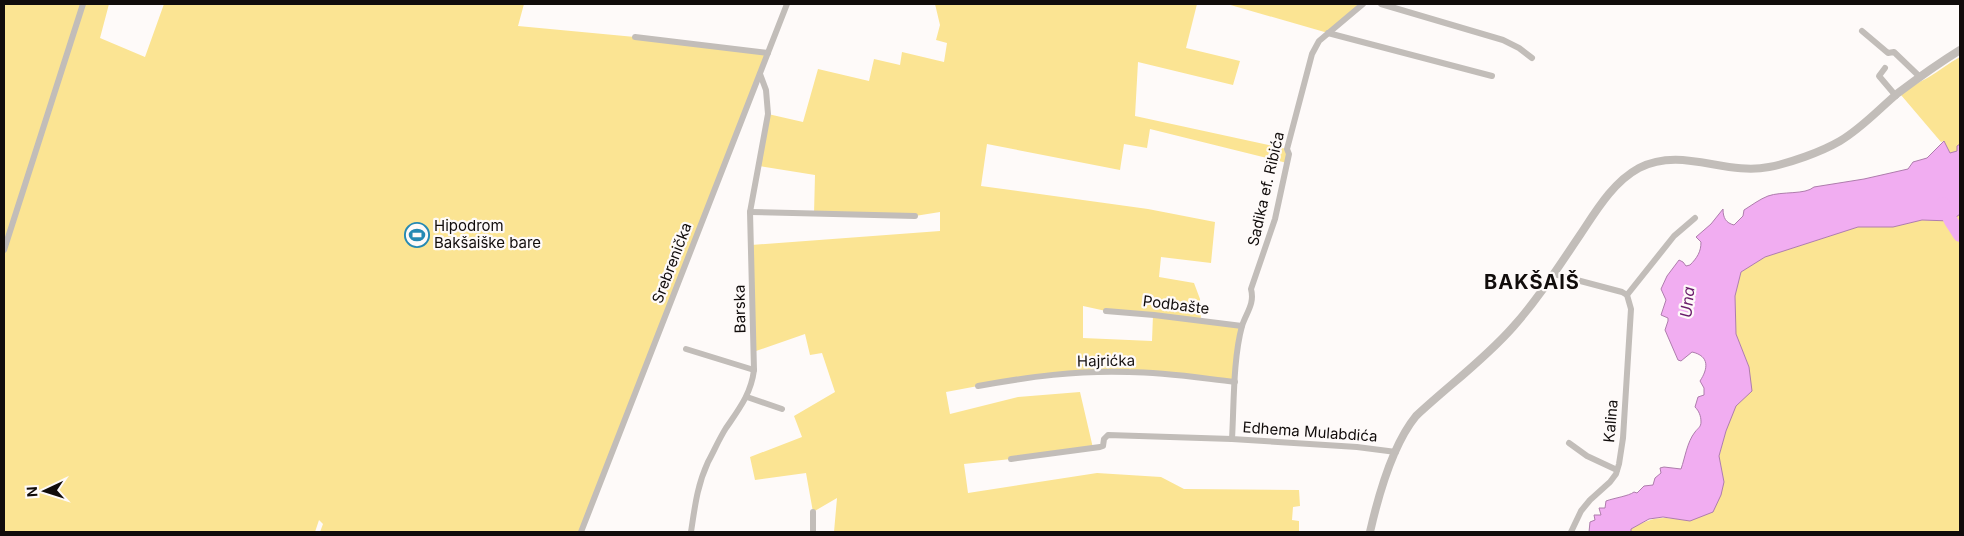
<svg xmlns="http://www.w3.org/2000/svg" width="1964" height="536" font-family="Inter,sans-serif">
<rect width="100%" height="100%" fill="#fefaf9"/>
<g fill="#fbe493" fill-rule="evenodd">
<path d="M4,4H109L100,38L145,57L164,4H524L518,26L635,37L768,53L581,532H320L323,524L319,520L315,532H4Z"/>
<path d="M935,4H1197L1186,48L1240,61L1233,85L1138,62L1135,116L1287,149V163L1150,129L1147,148L1124,144L1120,170L987,144L981,186L1148,209L1215,222L1211,263L1161,257L1159,277L1194,283L1200,299L1201,321L1242,326L1235,382L1150,373L1032,376L946,392L950,414L1018,397L1080,392L1093,448L1011,459L964,464L968,493L1097,473L1161,477L1184,489L1299,490L1300,506L1293,507L1292,520L1299,521V532H834L837,498L813,512L806,473L755,480L750,457L802,437L794,416L835,392L822,353L810,355L805,334L753,352L751,245L940,231V212L915,216L814,214L815,175L759,166L768,114L803,122L818,69L869,81L874,59L900,65L902,52L944,62L947,43L936,40L940,25ZM1083,306L1106,311L1153,315L1152,341L1083,338Z"/>
<path d="M1227,4H1363L1328,33Z"/>
<path d="M1960,57V144L1957,146V151L1950,153L1944,141L1941,142L1901,95C1911,86 1918,83 1929,77C1939,71 1949,63 1960,57Z"/>
<path d="M1960,214V532H1631V529C1656,515 1662,517 1690,521L1724,482L1719,457L1726,431L1749,367L1736,334L1735,296L1741,272L1765,257L1858,227H1893L1922,220L1951,221Z"/>
</g>
<path fill="#f1adf1" stroke="#ae7dac" d="M1944,141L1950,153L1957,151V146L1960,144V214L1951,221L1922,220L1893,227H1858L1765,257L1741,272L1735,296L1736,334L1749,367L1752,391L1736,406L1726,431L1719,456L1724,482L1721,495L1713,512L1690,521L1663,517L1649,519L1631,529V532H1589L1590,522L1595,520L1594,515H1601L1599,508H1605L1606,501C1614,498 1629,496 1634,492L1637,493L1644,486L1653,485L1655,478L1661,473L1660,468L1664,467L1681,469C1685,458 1687,442 1695,432C1698,428 1701,427 1701,422C1701,416 1699,411 1695,407L1698,397L1704,395V388L1700,381C1708,369 1710,356 1692,352L1681,361L1678,360L1665,330L1668,321V318L1661,315L1666,300L1661,289L1667,276L1679,260L1683,262L1686,266L1690,265C1697,258 1701,252 1701,242L1696,237L1711,224L1723,209C1723,218 1726,223 1734,225L1743,216L1744,210C1752,205 1760,199 1768,196C1782,191 1805,195 1814,187L1864,179L1908,169L1913,162L1927,158Z"/>
<g fill="none" stroke-linecap="round" stroke-linejoin="round">
<path stroke="#f1adf1" stroke-width="14" d="M1943,204L1951,221L1960,235"/>
<g stroke="#c2bdb9" stroke-width="6">
<path d="M1363,4L1319,41L1312,54L1287,149L1289,154L1275,219L1251,289C1255,304 1246,313 1242,326C1233,359 1234,405 1232,439L1357,447L1396,452"/>
<path d="M1381,4L1503,40L1519,48L1532,58"/>
<path d="M1862,31L1888,53L1894,52L1920,77"/>
<path d="M1328,33L1492,76"/>
<path d="M635,37L768,53"/>
<path d="M1885,68L1879,76L1896,96"/>
<path d="M750,212L915,216"/>
<path d="M4,250L83,4"/>
<path d="M1554,274L1622,292L1627,295L1631,309L1623,438L1619,464L1616,474L1610,482L1590,500L1581,511L1571,532"/>
<path d="M1627,295L1674,236L1695,218"/>
<path d="M1106,311L1154,315L1242,326"/>
<path d="M686,349L754,370"/>
<path d="M978,386C1028,377 1078,370 1129,372C1164,372 1200,378 1235,382"/>
<path d="M747,397L782,409"/>
<path d="M1569,443L1587,456L1617,470"/>
<path d="M1011,459L1100,447L1103,446L1104,439L1108,435L1232,439"/>
<path d="M581,532L787,4"/>
<path d="M691,532C695,506 697,486 708,462C714,451 719,439 726,428C739,409 751,394 754,370L750,212L768,114L766,90L760,74"/>
<path d="M813,532V512"/>
</g>
<path stroke="#c2bdb9" stroke-width="8" d="M1370,532C1378,497 1393,444 1416,416C1448,386 1484,360 1513,327C1538,299 1559,266 1580,235C1596,211 1613,182 1639,168C1682,146 1725,176 1769,167C1790,163 1821,152 1840,141C1862,128 1879,109 1898,93C1918,78 1939,63 1960,50"/>
</g>
<defs>
<symbol id="stadium-ring" viewBox="-11 -11 22 22"><circle r="9.5" fill="#fefaf9" stroke="#2589b3" stroke-width="1.5"/><path d="M0-5a6.5 5 0 1 0 0 10a6.5 5 0 1 0 0-10ZM-3.5-1.8h7v3.6h-7Z" fill="#2589b3"/></symbol>
</defs>
<g fill-rule="evenodd">
<use href="#stadium-ring" x="403" y="221" width="28" height="28"/>
</g>
<g text-anchor="middle" stroke-width="4.5" stroke-linejoin="round" paint-order="stroke">
<g font-size="15" fill="#110c0b" stroke="#fefaf9">
<text transform="translate(1266 189) rotate(-77)" y="5">Sadika ef. Ribića</text>
<text transform="translate(672 263) rotate(-69)" y="5">Srebrenička</text>
<text transform="translate(1176 305) rotate(7)" y="5">Podbašte</text>
<text transform="translate(740 309) rotate(-91)" y="5">Barska</text>
<text transform="translate(1106 361) rotate(-1)" y="5">Hajrićka</text>
<text transform="translate(1611 421) rotate(-85)" y="5">Kalina</text>
<text transform="translate(1310 432) rotate(4)" y="5">Edhema Mulabdića</text>
</g>
<g font-size="15" fill="#110c0b" stroke="#fefaf9" text-anchor="start">
<text x="434" y="231">Hipodrom<tspan x="434" dy="17">Bakšaiške bare</tspan></text>
</g>
<g font-size="16" font-style="italic" fill="#691b6b" stroke="#fefaf9">
<text transform="translate(1687 302) rotate(-84)" y="6">Una</text>
</g>
<g font-size="20" font-weight="bold" letter-spacing="1" fill="#110c0b" stroke="#fefaf9">
<text x="1532" y="289">BAKŠAIŠ</text>
</g>
</g>
<rect width="1964" height="536" fill="none" stroke="#110c0b" stroke-width="10"/>
<g transform="translate(45 491) rotate(266)" stroke="#fefaf9" stroke-width="4" paint-order="stroke">
<path d="M0-4L9 19L0 12L-9 19Z" fill="#110c0b"/>
<text y="-8" font-size="14" font-weight="bold" text-anchor="middle" fill="#110c0b">N</text>
</g>
</svg>
